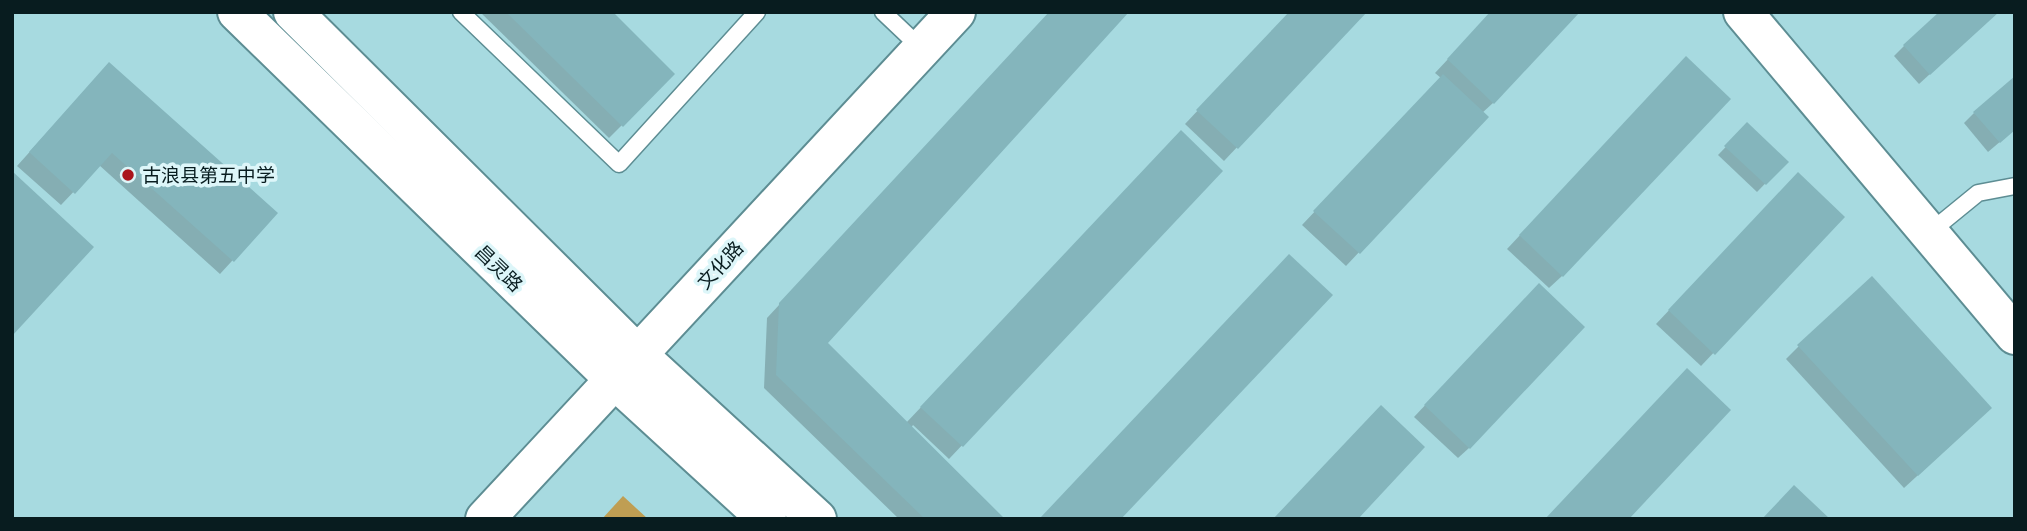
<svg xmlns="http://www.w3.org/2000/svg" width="2027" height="531" font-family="Quicksand,'Noto Sans SC',sans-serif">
<rect width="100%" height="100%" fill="#a7dae0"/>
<path fill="#bf9e53" d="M623,496L648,519H602Z"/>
<g fill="#0003">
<path d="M480,12H610L673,74L609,138Z"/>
<path d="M1051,12L826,343L906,423L1168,146L1221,171L949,459L913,425L911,428L1002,519H899L764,388L767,318Z"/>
<path d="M1291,12H1364L1224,161L1185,124Z"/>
<path d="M1492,12L1493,103L1482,113L1486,117L1346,266L1302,225L1441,78L1435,73Z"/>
<path d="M1998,12L1919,84L1894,56L1904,46Z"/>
<path d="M1674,72L1562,276L1549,288L1507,249Z"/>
<path d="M97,77L276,213L220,274L99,165L61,205L17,166Z"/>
<path d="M1974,113L2015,129L1988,152L1964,123Z"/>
<path d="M1747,125L1786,162L1757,192L1718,155Z"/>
<path d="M1785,188L1842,217L1701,366L1656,324Z"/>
<path d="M1528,296L1469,448L1458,458L1414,417Z"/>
<path d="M1799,346L1977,421L1904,488L1786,359Z"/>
</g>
<g fill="#84b5bc">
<path d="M506,12H613L675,74L623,127Z"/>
<path d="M1049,12H1129L828,343L1005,519H925L776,375L779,303Z"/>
<path d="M1289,12H1367L1238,149L1196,110Z"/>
<path d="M1490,12H1580L1494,104L1447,59Z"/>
<path d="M1939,12H1999L1930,75L1903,45Z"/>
<path d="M1686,56L1731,99L1563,277L1519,235Z"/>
<path d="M109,62L278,213L234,262L112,153L75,194L29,152Z"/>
<path d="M1443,74L1489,117L1360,254L1313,211Z"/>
<path d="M2015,76V130L2000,143L1973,112Z"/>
<path d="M1747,122L1789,162L1766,185L1724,146Z"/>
<path d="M1181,130L1223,171L963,447L920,407Z"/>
<path d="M12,171L94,247L12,336Z"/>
<path d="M1798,172L1845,217L1715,355L1668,310Z"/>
<path d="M1289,254L1333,295L1121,519H1043L1041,517Z"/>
<path d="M1872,276L1992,408L1918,476L1797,345Z"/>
<path d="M1539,283L1585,327L1470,449L1424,405Z"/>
<path d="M1687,368L1731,410L1629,519H1545Z"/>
<path d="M1381,405L1425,447L1358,519H1273Z"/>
<path d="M1794,485L1830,519H1762Z"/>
</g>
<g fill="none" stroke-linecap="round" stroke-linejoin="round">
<defs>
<g id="service">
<path d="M461,12L619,164L757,12"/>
<path d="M883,12L922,49"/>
<path d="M1929,233L1978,193L2015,186"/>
</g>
<g id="tertiary">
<path d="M1743,12L2015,335"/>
<path d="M485,519L956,12"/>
</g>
<g id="secondary">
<path d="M237,12L614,379L767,519"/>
<path d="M293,12L637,354L817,519"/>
</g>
</defs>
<use href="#service" stroke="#5d8d93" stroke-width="19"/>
<use href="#tertiary" stroke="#5d8d93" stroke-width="42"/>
<use href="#secondary" stroke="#5d8d93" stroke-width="42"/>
<use href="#service" stroke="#fff" stroke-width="16"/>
<use href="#tertiary" stroke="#fff" stroke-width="38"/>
<use href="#secondary" stroke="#fff" stroke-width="38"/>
</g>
<circle fill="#aa161d" stroke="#ddf6f9" stroke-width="2.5" cx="128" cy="175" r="7"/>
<g text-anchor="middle" stroke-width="7" stroke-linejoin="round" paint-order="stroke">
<g font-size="19" fill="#081c1f" stroke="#ddf6f9" text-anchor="start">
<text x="142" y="182">古浪县第五中学</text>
</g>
<g font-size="19" fill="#081c1f" stroke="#ddf6f9">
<text transform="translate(720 265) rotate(-47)" y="7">文化路</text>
<text transform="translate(499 268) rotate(44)" y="7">昌灵路</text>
</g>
</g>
<rect width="2027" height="531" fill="none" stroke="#081c1f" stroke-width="28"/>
</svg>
